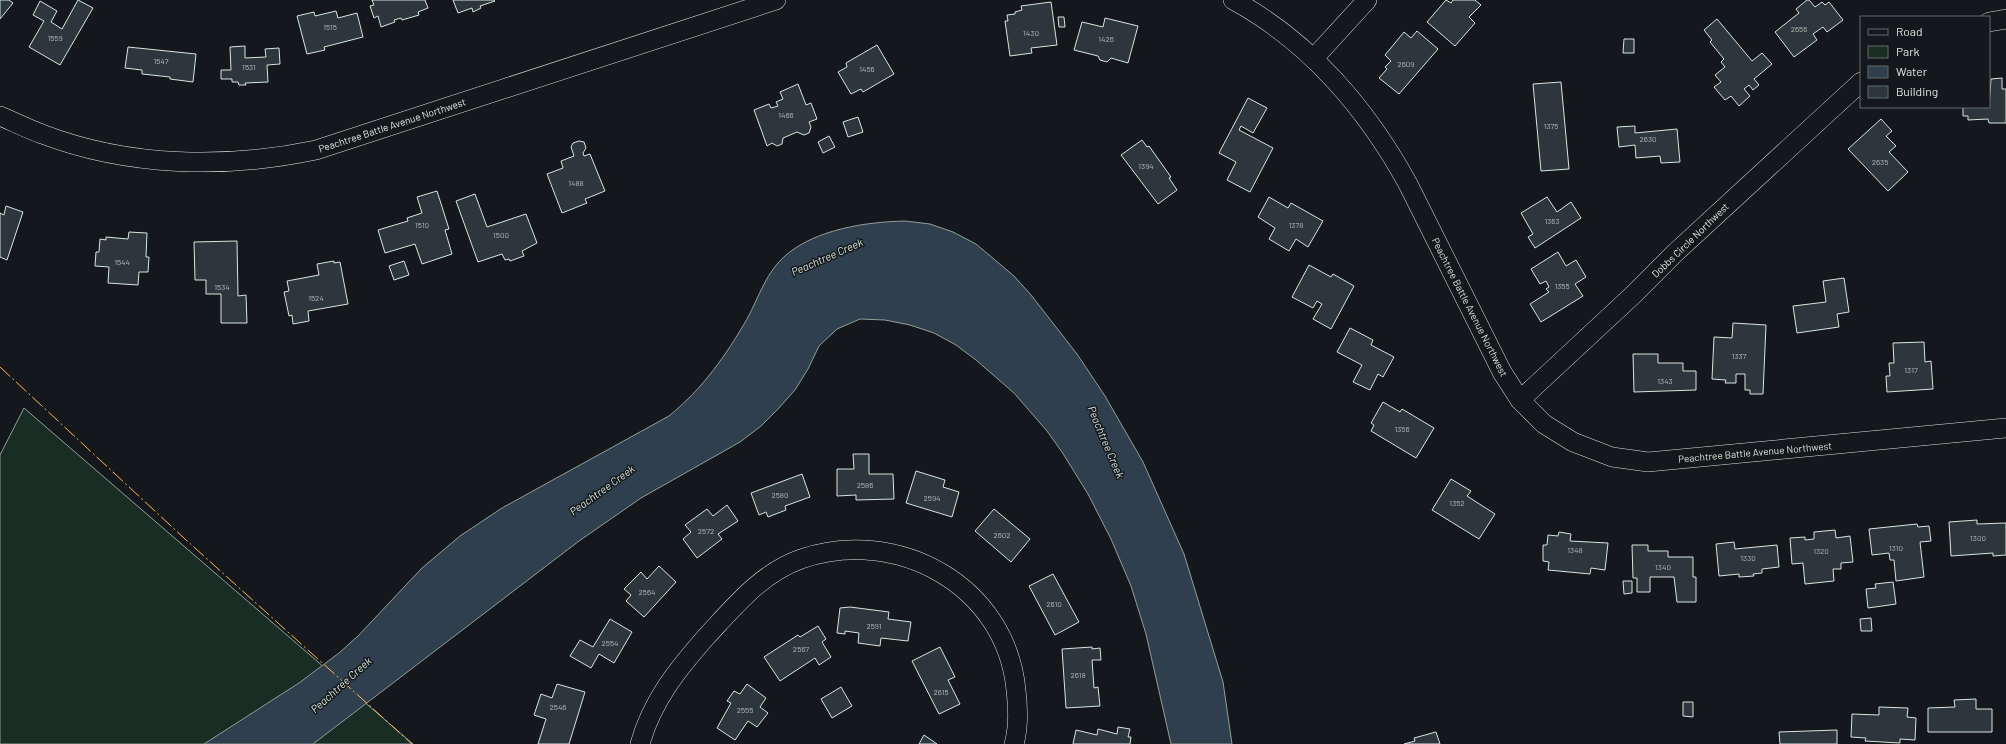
<svg xmlns="http://www.w3.org/2000/svg" width="2006" height="744" font-family="Barlow,sans-serif">
<rect width="100%" height="100%" fill="#14181c"/>
<path fill="#1a2d24" stroke="#939e99" d="M24,408L413,744H0V455Z"/>
<path fill="#2f3f4d" stroke="#939e99" d="M905,221L930,224L953,232L976,244L1014,276L1031,295L1077,354L1105,396L1143,462L1184,554L1223,682L1232,744H1171L1146,634L1131,586L1111,539L1088,494L1062,452L1047,431L1014,393L976,360L956,345L934,333L910,325L885,320L860,319L837,329L819,346L808,369L795,390L778,409L761,426L740,442L641,498L579,541L313,744H204L299,683L339,653L358,636L422,568L460,536L502,508L669,416C703,388 725,357 747,319C759,297 766,272 786,255C817,229 866,222 905,221Z"/>
<g fill="#2c363c" stroke="#d8e6dc">
<path d="M0,0H9L13,3L0,19Z"/>
<path d="M78,0L93,8L60,65L29,47L44,21L33,15L40,1L57,11L51,22L62,29Z"/>
<path d="M372,0H425L428,8L418,12L419,15L402,20L401,18L394,20L395,22L381,27L378,16L374,18L370,6L374,5Z"/>
<path d="M453,0H494L495,1L480,6L481,8L473,12L472,8L458,13Z"/>
<path d="M1446,0L1451,3L1453,0H1475L1481,5L1469,17L1475,23L1455,46L1427,22Z"/>
<path d="M1807,0H1809L1815,7L1822,2L1825,5L1829,2L1843,20L1827,32L1823,27L1813,34L1817,40L1794,57L1775,32L1799,13L1796,9Z"/>
<path d="M1051,2L1057,45L1031,48L1032,53L1010,56L1005,21H1008L1007,15L1015,14V12L1022,10L1021,6Z"/>
<path d="M336,11L338,18L357,13L363,37L324,47L325,50L307,54L297,16L314,12L315,16Z"/>
<path d="M1058,17H1064L1065,27H1059Z"/>
<path d="M1105,18L1138,26L1128,63L1111,58L1107,62L1100,60L1098,56L1074,50L1082,22L1103,27Z"/>
<path d="M1717,19L1752,61L1762,53L1772,64L1754,79L1759,85L1753,90L1749,85L1744,89L1750,96L1739,106L1731,96L1725,100L1714,87L1721,82L1715,75L1725,67L1721,62L1724,59L1710,42L1712,40L1704,30Z"/>
<path d="M1417,31L1438,49L1399,94L1379,78L1387,69L1385,67L1391,61L1385,55L1404,32L1411,38Z"/>
<path d="M1624,39H1634V53H1623Z"/>
<path d="M877,45L894,74L863,92L861,89L851,94L838,72L847,67L846,63Z"/>
<path d="M245,46V58L266,57L265,49L279,48L280,64L267,65L268,82L245,83L246,85H239L238,82H232V79H221V70H231L230,47Z"/>
<path d="M128,47L196,54L193,82L170,79V77L142,74V70L125,68Z"/>
<path d="M2002,78V89H2006V123H1989L1988,119L1968,120V116H1963V107H1989L1991,79Z"/>
<path d="M1561,82L1569,169L1541,171L1533,84Z"/>
<path d="M798,84L806,105L811,103L817,119L809,122L811,127L809,133L804,135L797,132L783,138L782,144L777,146L772,143L767,146L754,110L769,104L771,108L778,106L776,102L783,99L780,92Z"/>
<path d="M1248,98L1267,108L1253,133L1241,126L1239,130L1273,148L1250,192L1227,180L1236,162L1219,153Z"/>
<path d="M858,117L863,132L848,137L843,122Z"/>
<path d="M1881,119L1892,131L1886,136L1896,146L1889,152L1908,172L1888,191L1848,149Z"/>
<path d="M1635,126V133L1677,129L1680,162L1661,163L1660,156L1636,158L1635,145L1619,147L1617,127Z"/>
<path d="M829,136L835,147L823,153L818,142Z"/>
<path d="M1142,140L1147,147L1149,146L1171,177L1169,178L1177,190L1158,204L1121,155Z"/>
<path d="M579,141L584,142L586,148L583,153L584,156L590,154L605,191L585,199L587,203L562,213L547,174L563,168L561,161L574,156L571,147L573,143Z"/>
<path d="M437,191L449,229L445,230L452,254L422,264L415,244L385,253L378,230L408,221L407,218L422,213L417,197Z"/>
<path d="M475,194L487,227L526,214L537,243L522,251L524,256L510,261L509,259L505,260L502,254L478,262L456,201Z"/>
<path d="M1269,197L1288,208L1291,203L1323,221L1308,247L1296,239L1289,251L1269,239L1275,228L1258,217Z"/>
<path d="M1547,197L1557,212L1571,202L1581,218L1535,248L1528,237L1533,234L1521,213Z"/>
<path d="M6,206L23,212L7,260L0,257V213L4,215Z"/>
<path d="M129,232L147,233L146,257H149L148,272H139L138,285L108,283L109,267L95,266L96,252H99L100,239L106,240V237L128,239Z"/>
<path d="M237,241L238,296L246,295L247,323H221V294H206V280H195L194,242Z"/>
<path d="M1558,252L1566,266L1576,260L1586,277L1575,284L1583,296L1541,322L1530,304L1549,292L1546,289L1549,287L1546,281L1540,284L1531,269Z"/>
<path d="M334,261V263L340,262L348,304L308,311L309,321L293,324L292,315L289,316L284,292L289,291L287,281L319,275L317,264Z"/>
<path d="M404,261L409,275L394,280L389,266Z"/>
<path d="M1309,265L1331,277L1333,274L1354,286L1331,329L1313,319L1322,304L1317,301L1313,308L1292,297Z"/>
<path d="M1844,278L1849,312L1837,314L1839,327L1797,333L1793,306L1826,302L1823,281Z"/>
<path d="M1733,323L1766,325L1763,394H1750V390H1745V374H1736V383H1725L1726,380L1712,379L1714,337L1732,338Z"/>
<path d="M1350,328L1373,340L1371,345L1394,357L1383,377L1378,374L1370,390L1353,382L1362,365L1337,352Z"/>
<path d="M1924,342L1925,362L1931,361L1933,389L1887,392L1886,376H1890L1889,363H1894L1893,343Z"/>
<path d="M1633,354H1658V363H1683V371H1696V390L1634,392Z"/>
<path d="M1383,402L1400,412L1402,409L1434,428L1416,458L1371,431L1374,425L1371,423Z"/>
<path d="M853,454H869V474H893L894,499L856,500V495L837,496V469H854Z"/>
<path d="M916,471L945,480L943,487L959,492L952,517L906,503Z"/>
<path d="M802,474L810,497L785,506L786,510L768,517L766,512L759,515L751,493Z"/>
<path d="M1451,479L1471,491L1467,496L1495,514L1479,539L1432,510Z"/>
<path d="M727,505L738,521L718,534L722,539L697,558L683,539L691,532L685,525L707,509L713,516Z"/>
<path d="M994,509L1030,539L1011,562L975,531Z"/>
<path d="M1977,520V524L2006,523V555L1993,556V553L1951,556L1949,522Z"/>
<path d="M1917,524L1918,527L1929,526L1931,541L1920,542L1924,577L1896,581L1894,560H1890L1889,553L1872,555L1869,529Z"/>
<path d="M1835,530L1836,538L1850,536L1853,562L1841,563V569H1833L1834,581L1805,584L1803,563L1792,564L1790,538L1805,537V540L1814,539V532Z"/>
<path d="M1559,532L1571,534L1570,541L1608,543L1605,570L1591,568L1590,574L1548,570L1549,562L1543,561V545H1547L1548,535L1558,536Z"/>
<path d="M1734,542L1735,549L1777,545L1779,567L1762,569V573L1753,574L1754,576L1739,577V574L1719,576L1716,544Z"/>
<path d="M1632,545H1648V551H1668V557H1693V577H1696V602H1677L1674,577H1650V592H1637V578H1633Z"/>
<path d="M659,566L676,582L644,617L626,601L631,595L624,589L641,572L647,579Z"/>
<path d="M1053,574L1079,622L1055,635L1029,586Z"/>
<path d="M1623,581H1632V593L1624,594Z"/>
<path d="M1893,582L1896,604L1868,608L1866,589L1876,588L1875,584Z"/>
<path d="M850,607L889,612L888,619L911,622L908,641L881,638L880,646L858,643L859,633L845,631V634L837,633L840,608Z"/>
<path d="M1871,618L1872,631H1861L1860,619Z"/>
<path d="M610,619L632,632L614,663L599,654L591,668L570,656L580,640L593,647Z"/>
<path d="M818,626L826,639L822,642L831,657L819,665L815,658L780,681L764,657L798,635L800,637Z"/>
<path d="M940,647L955,677L948,680L960,704L939,714L912,661Z"/>
<path d="M1092,647V649L1100,648L1101,660H1092L1094,688L1098,687L1100,706L1066,708L1062,649Z"/>
<path d="M557,684L585,692L569,744H538L546,719L534,715L541,694L552,698Z"/>
<path d="M747,684L766,698L760,707L768,713L757,727L748,721L735,740L717,728L731,703L727,701L734,691L740,694Z"/>
<path d="M841,687L852,706L832,718L821,699Z"/>
<path d="M1976,699V709H1992V732H1928V708L1955,707L1954,700Z"/>
<path d="M1683,702H1693V717L1683,716Z"/>
<path d="M1879,707L1908,708L1907,717L1916,718L1915,740L1900,739V743L1865,741L1866,738L1851,737L1852,714L1879,715Z"/>
<path d="M1118,727L1130,729L1128,737H1131L1130,744H1073L1076,730L1097,735L1098,729L1117,734Z"/>
<path d="M1837,730V744H1780L1779,732Z"/>
<path d="M1436,732L1440,744H1404L1415,741L1414,738Z"/>
<path d="M924,735L937,744H919Z"/>
</g>
<g fill="none" stroke-linecap="round" stroke-linejoin="round">
<defs>
<g id="minor">
<path d="M1233,0C1309,41 1367,109 1408,184L1502,372L1520,400L1544,424L1573,442L1612,457L1648,462L2006,428"/>
<path d="M1989,22L2006,19"/>
<path d="M1314,58L1367,0"/>
<path d="M0,116C14,122 28,129 42,134C128,167 226,169 316,150L776,0"/>
<path d="M1520,400L1633,295L1676,252L1861,82"/>
<path d="M640,744C652,701 677,670 706,637C734,607 761,573 801,559C897,526 1006,585 1016,690C1018,707 1019,727 1014,744"/>
</g>
</defs>
<use href="#minor" stroke="#d8e6dc" stroke-width="20"/>
<use href="#minor" stroke="#14181c" stroke-width="19"/>
<path stroke="#ffb74d" stroke-width="1" stroke-dasharray="14 3 2 3" stroke-linecap="butt" d="M0,367L185,539L412,744"/>
</g>
<g text-anchor="middle" stroke-width="3" stroke-linejoin="round" paint-order="stroke">
<g font-size="8" fill="#adbab4">
<text x="330" y="30">1515</text>
<text x="1799" y="32">2656</text>
<text x="1031" y="36">1430</text>
<text x="55" y="41">1559</text>
<text x="1106" y="42">1426</text>
<text x="161" y="64">1547</text>
<text x="1406" y="67">2609</text>
<text x="249" y="70">1531</text>
<text x="867" y="72">1456</text>
<text x="786" y="118">1466</text>
<text x="1551" y="129">1375</text>
<text x="1648" y="142">2630</text>
<text x="1880" y="165">2635</text>
<text x="1146" y="169">1394</text>
<text x="576" y="186">1488</text>
<text x="1552" y="224">1363</text>
<text x="422" y="228">1510</text>
<text x="1296" y="228">1378</text>
<text x="501" y="238">1500</text>
<text x="122" y="265">1544</text>
<text x="1562" y="289">1355</text>
<text x="222" y="290">1534</text>
<text x="316" y="301">1524</text>
<text x="1739" y="359">1337</text>
<text x="1911" y="373">1317</text>
<text x="1665" y="384">1343</text>
<text x="1402" y="432">1356</text>
<text x="865" y="488">2586</text>
<text x="780" y="498">2580</text>
<text x="932" y="501">2594</text>
<text x="1457" y="506">1352</text>
<text x="706" y="534">2572</text>
<text x="1002" y="538">2602</text>
<text x="1978" y="541">1300</text>
<text x="1896" y="551">1310</text>
<text x="1575" y="553">1348</text>
<text x="1821" y="554">1320</text>
<text x="1748" y="561">1330</text>
<text x="1663" y="570">1340</text>
<text x="647" y="595">2564</text>
<text x="1054" y="607">2610</text>
<text x="874" y="629">2591</text>
<text x="610" y="646">2554</text>
<text x="801" y="652">2567</text>
<text x="1078" y="678">2618</text>
<text x="941" y="695">2615</text>
<text x="558" y="710">2546</text>
<text x="745" y="713">2555</text>
</g>
<g font-size="10" fill="#d8e6dc" stroke="#14181c">
<text transform="translate(392 125) rotate(-18)" y="4">Peachtree Battle Avenue Northwest</text>
<text transform="translate(1690 240) rotate(-44)" y="4">Dobbs Circle Northwest</text>
<text transform="translate(1470 307) rotate(63)" y="4">Peachtree Battle Avenue Northwest</text>
<text transform="translate(1755 452) rotate(-5)" y="4">Peachtree Battle Avenue Northwest</text>
</g>
<g font-size="11" font-style="italic" fill="#d8e6dc" stroke="#14181c">
<text transform="translate(827 257) rotate(-24)" y="4">Peachtree Creek</text>
<text transform="translate(1106 442) rotate(67)" y="4">Peachtree Creek</text>
<text transform="translate(602 490) rotate(-36)" y="4">Peachtree Creek</text>
<text transform="translate(341 685) rotate(-42)" y="4">Peachtree Creek</text>
</g>
</g>
<rect x="1860" y="16" width="130" height="92" fill="#14181c" stroke="#626a69"/>
<rect x="1868" y="29" width="20" height="6" fill="#14181c" stroke="#626a69"/>
<text x="1896" y="36" font-size="12" fill="#d8e6dc">Road</text>
<rect x="1868" y="46" width="20" height="12" fill="#1a2d24" stroke="#626a69"/>
<text x="1896" y="56" font-size="12" fill="#d8e6dc">Park</text>
<rect x="1868" y="66" width="20" height="12" fill="#2f3f4d" stroke="#626a69"/>
<text x="1896" y="76" font-size="12" fill="#d8e6dc">Water</text>
<rect x="1868" y="86" width="20" height="12" fill="#2c363c" stroke="#626a69"/>
<text x="1896" y="96" font-size="12" fill="#d8e6dc">Building</text>
</svg>
